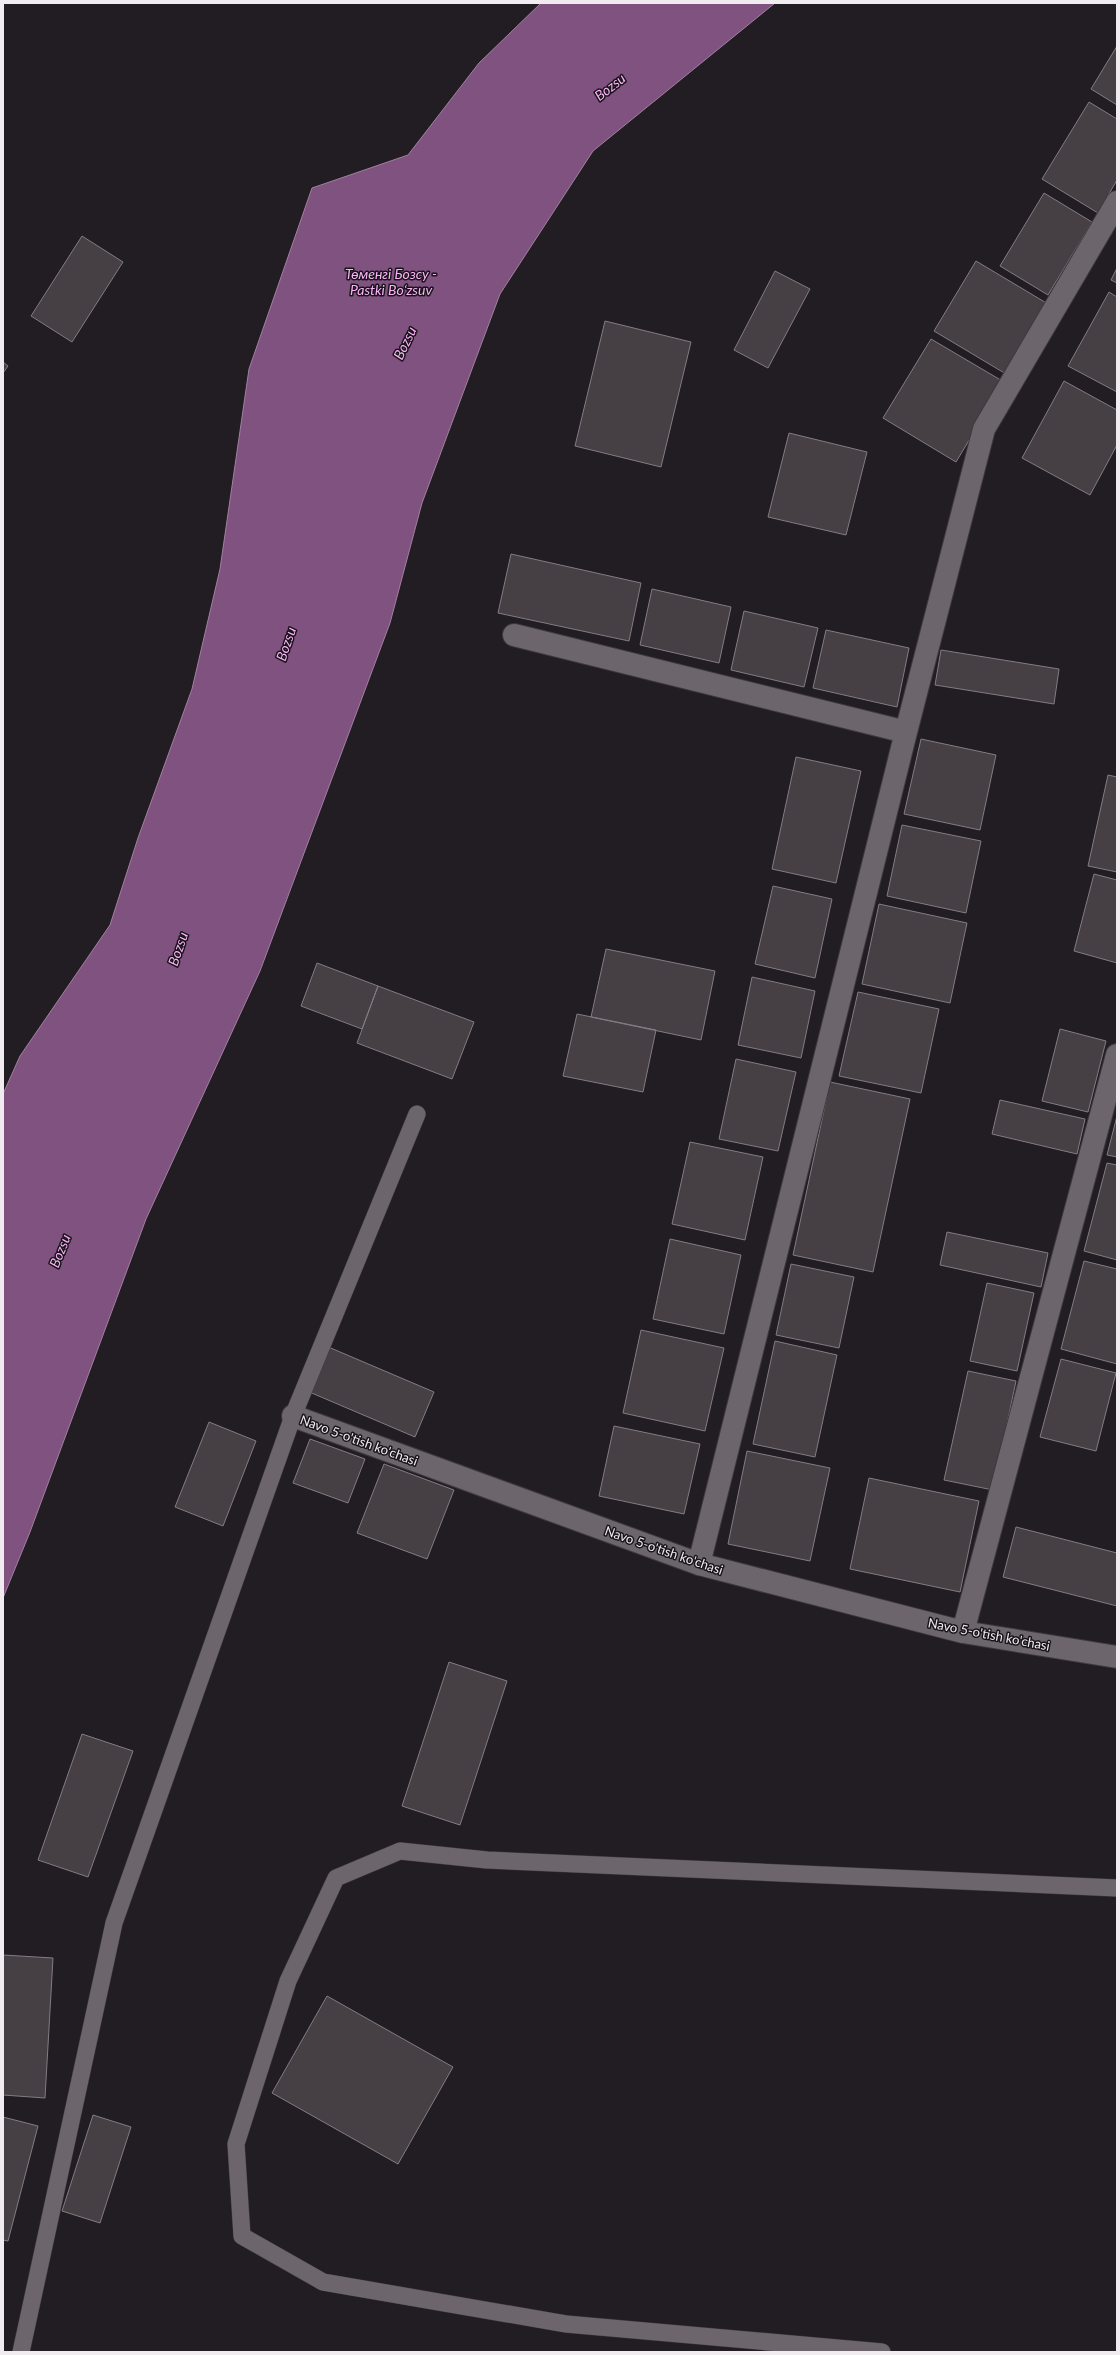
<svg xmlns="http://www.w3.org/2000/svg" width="1120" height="2355" font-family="Lato,sans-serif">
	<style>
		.water { fill: #805280; stroke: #a280a1 }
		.building { fill: #464045; stroke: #837c83 }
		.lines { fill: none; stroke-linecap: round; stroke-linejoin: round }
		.service-casing { stroke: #3e393d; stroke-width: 18 }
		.minor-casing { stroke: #3e393d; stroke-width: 24 }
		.service { stroke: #6c656c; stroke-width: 17 }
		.minor { stroke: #6c656c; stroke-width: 22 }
		.labels { text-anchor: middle; stroke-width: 3; stroke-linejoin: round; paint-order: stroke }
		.street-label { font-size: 13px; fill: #f0ecef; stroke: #191419 }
		.water-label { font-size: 14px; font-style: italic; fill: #fab4f9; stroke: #191419 }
	</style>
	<rect width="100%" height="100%" fill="#221d22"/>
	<path class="water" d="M541,3H775L593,151L500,294L422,503L390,623L260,971L146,1219L30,1532L3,1598V1094L20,1056L110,925L138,838L192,689L220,569L249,369L312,188L408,155L479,63Z"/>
	<path class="building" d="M1117,46V105L1091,89Z
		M1089,102L1117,119V180L1098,213L1042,179Z
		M1044,193L1092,222L1048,295L1000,266Z
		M82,236L123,262L72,342L31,316Z
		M976,261L1048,304L1006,374L934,331Z
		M1117,268V283L1111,280Z
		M775,271L810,289L768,368L734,350Z
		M1109,292L1117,297V392L1068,366Z
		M605,321L691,342L661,467L575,446Z
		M931,339L1004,382L956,462L883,418Z
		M3,362L8,366L3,373Z
		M1064,381L1117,410V445L1090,495L1022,458Z
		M789,433L867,452L846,535L768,517Z
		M511,554L641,583L629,641L498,613Z
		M652,589L731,607L719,663L640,645Z
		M744,611L818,628L804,687L731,670Z
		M826,630L909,648L897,707L813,688Z
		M941,650L1059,669L1054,704L935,685Z
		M921,739L996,755L980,830L904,814Z
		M796,757L861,771L836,883L772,869Z
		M1108,775L1117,777V872L1088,866Z
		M902,825L981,841L966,913L887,896Z
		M1094,874L1117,880V963L1074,951Z
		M773,886L832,899L815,978L755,964Z
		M879,904L967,923L950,1003L862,984Z
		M606,949L715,971L701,1040L591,1017Z
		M317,963L378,986L362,1029L301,1006Z
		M752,977L815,991L801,1058L738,1045Z
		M378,986L474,1022L452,1079L357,1043Z
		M858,992L939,1009L921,1093L839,1076Z
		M577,1014L656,1030L643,1092L563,1076Z
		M1060,1029L1106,1041L1088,1112L1042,1101Z
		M736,1059L796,1072L778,1151L719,1139Z
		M830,1082L910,1099L873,1272L793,1255Z
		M1000,1100L1085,1119L1077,1154L992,1134Z
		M1117,1116V1157L1107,1155Z
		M690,1142L763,1157L745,1240L672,1224Z
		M1107,1163L1117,1165V1260L1084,1251Z
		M947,1232L1048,1253L1041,1287L940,1265Z
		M670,1239L741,1255L724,1334L653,1319Z
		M1084,1261L1117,1269V1364L1061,1349Z
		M791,1264L854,1277L839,1348L776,1335Z
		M987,1283L1034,1293L1017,1371L970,1361Z
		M641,1330L724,1348L705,1431L623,1413Z
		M775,1341L837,1355L815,1457L753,1444Z
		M326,1346L434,1392L415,1437L307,1391Z
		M1061,1359L1116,1373L1096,1451L1040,1437Z
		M968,1371L1016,1381L993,1490L944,1480Z
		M209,1422L256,1441L223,1526L175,1507Z
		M614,1426L700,1444L684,1514L599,1496Z
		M310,1439L365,1459L348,1503L293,1483Z
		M747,1451L830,1468L810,1561L728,1544Z
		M384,1464L454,1490L427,1559L357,1533Z
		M869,1478L979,1501L960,1592L850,1569Z
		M1016,1527L1117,1553V1606L1003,1577Z
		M449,1662L507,1681L460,1825L402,1806Z
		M82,1734L133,1751L88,1877L38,1860Z
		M3,1955L53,1958L45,2098L3,2095Z
		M327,1996L453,2067L398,2164L272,2093Z
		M93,2115L131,2127L100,2223L62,2211Z
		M3,2117L38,2126L8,2241L3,2240Z"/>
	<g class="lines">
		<defs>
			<path id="service" d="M21,2352L114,1923L293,1416L417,1114
				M882,2352L566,2324L323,2282L242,2236L236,2144L288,1981L336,1878L400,1851L487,1860L1117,1888"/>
			<path id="minor" d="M514,635L906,732
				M293,1416L699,1564L963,1632L1117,1657
				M699,1564L906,732L984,429L1117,202
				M963,1632L1117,1055"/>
		</defs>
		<use href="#service" class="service-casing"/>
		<use href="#minor" class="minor-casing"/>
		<use href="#service" class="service"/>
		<use href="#minor" class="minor"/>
	</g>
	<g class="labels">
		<g class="street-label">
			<text transform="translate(359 1440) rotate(20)" y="5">Navo 5-o'tish ko'chasi</text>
			<text transform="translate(664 1550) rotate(19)" y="5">Navo 5-o'tish ko'chasi</text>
			<text transform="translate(989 1634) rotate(11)" y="5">Navo 5-o'tish ko'chasi</text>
		</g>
		<g class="water-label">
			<text transform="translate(610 87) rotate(-38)" y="5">Bozsu</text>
			<text x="391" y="279">Төменгі Бозсу -<tspan x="391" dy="16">Pastki Boʻzsuv</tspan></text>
			<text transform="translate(405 343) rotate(-64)" y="5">Bozsu</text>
			<text transform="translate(286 644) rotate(-71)" y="5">Bozsu</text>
			<text transform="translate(178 949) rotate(-71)" y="5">Bozsu</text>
			<text transform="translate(60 1251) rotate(-68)" y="5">Bozsu</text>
		</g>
	</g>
	<rect width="1120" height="2355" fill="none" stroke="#f0ecef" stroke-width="8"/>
</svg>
